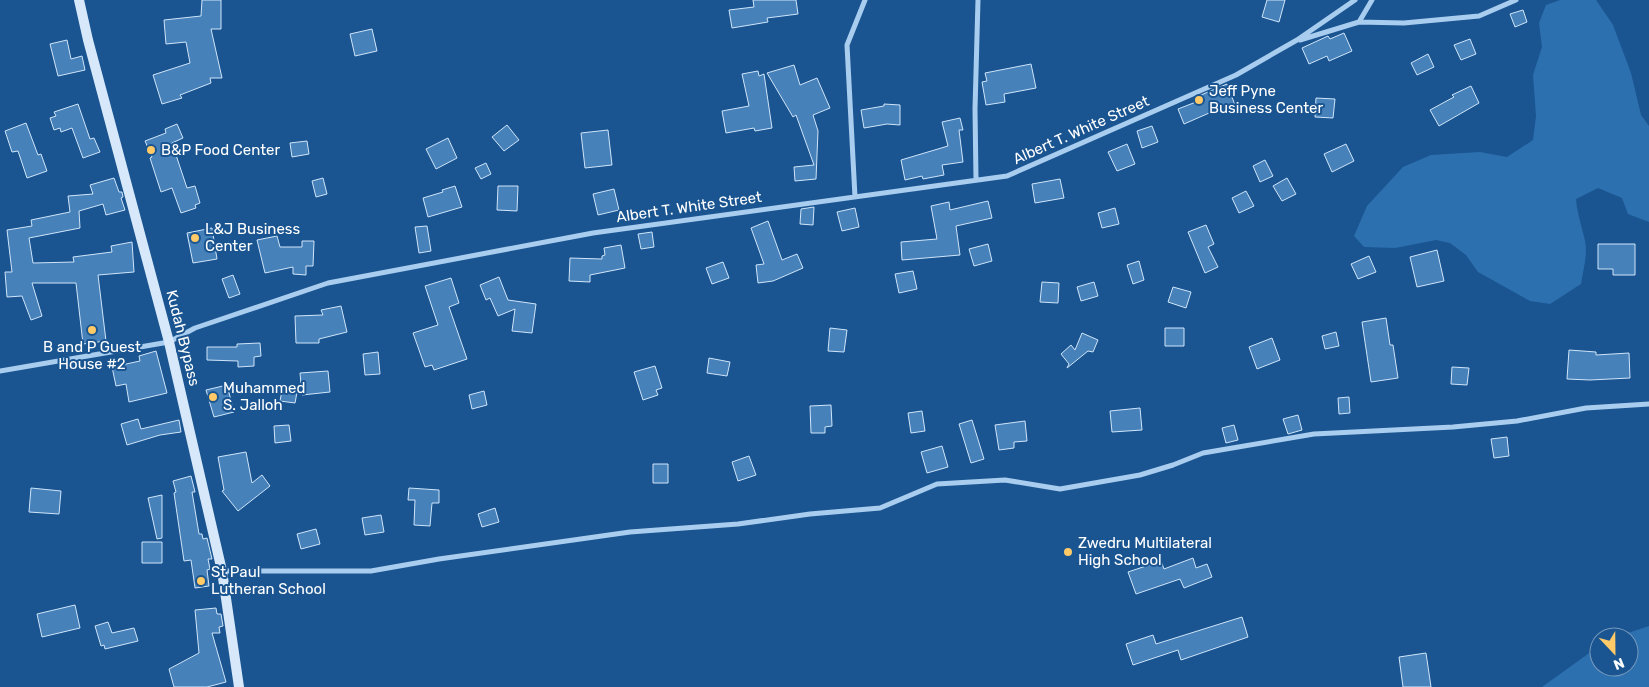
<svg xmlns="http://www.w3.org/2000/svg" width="1649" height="687" font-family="Rubik,sans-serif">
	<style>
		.green { fill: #2d70af }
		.building { fill: #4781ba; stroke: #cfe5fa }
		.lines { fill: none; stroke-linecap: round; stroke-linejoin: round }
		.street { stroke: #a9cdef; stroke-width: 5 }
		.secondary { stroke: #d6e8fa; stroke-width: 10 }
		.poi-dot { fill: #ffca67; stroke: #1a5591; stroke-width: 2 }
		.labels { text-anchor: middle; stroke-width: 4; stroke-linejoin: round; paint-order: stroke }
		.poi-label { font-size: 15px; fill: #fff; stroke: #1a5591; text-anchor: start }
		.street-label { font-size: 15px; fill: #fff; stroke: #1a5591 }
	</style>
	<rect width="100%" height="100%" fill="#1a5591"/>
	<path class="green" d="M1560,0H1596L1613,25L1631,73L1641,115L1649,126V222L1628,214L1622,198L1598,188L1576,199C1577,213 1582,227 1585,241C1588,255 1583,270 1581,284L1550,304L1530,301L1478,272L1466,255L1450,243L1436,240L1395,248L1364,247L1354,236L1367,206L1403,167L1431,155L1480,152L1507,157L1533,140L1536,116L1533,75L1542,47L1539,23L1546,5Z
		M1649,626V687H1542L1599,646V667H1629V637H1616Z"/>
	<path class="building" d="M202,0H221V29H211L222,78H210L211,83L180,95L182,98L162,104L153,75L190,63L186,42L166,44L164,20L201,16Z
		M753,0H796L798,14L767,18L768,22L732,28L729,10L754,7Z
		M1267,0H1285L1279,22L1262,17Z
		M1523,10L1527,22L1515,27L1510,14Z
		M372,29L377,51L355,56L350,34Z
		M1344,33L1352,51L1329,61L1327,56L1309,64L1302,48L1328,36L1330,39Z
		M1470,39L1476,54L1461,60L1454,45Z
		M67,40L71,59L82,56L85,70L58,76L50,44Z
		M1428,54L1434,67L1417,75L1411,63Z
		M1031,64L1036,88L1004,94L1005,102L986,105L982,82L987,81L985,73Z
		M794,65L800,85L817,78L830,108L813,115L818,131L816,179L795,181L794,167L814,165L796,115L793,117L767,73Z
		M758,71L759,76L764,74L772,128L755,131L754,128L726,133L722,111L749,106L742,74Z
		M1227,84L1235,105L1217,113L1216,110L1184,124L1178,109L1196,102L1194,98Z
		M1471,86L1479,103L1439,126L1430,110L1454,97L1452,95Z
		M1316,98L1335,99L1333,118L1315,117Z
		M78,104L90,139L94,138L100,152L83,158L72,128L61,132L60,128L54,130L50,118L56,116L54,112Z
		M884,104L900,105V125L887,124L864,128L861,110L884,106Z
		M960,118L963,130H959L963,162L942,165L944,175L923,179L922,176L905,180L901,160L948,146L942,122Z
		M26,123L38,155L41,154L47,171L27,178L18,151L12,152L5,131Z
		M177,124L183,138L172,143L187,188L195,186L200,203L195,205L196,208L181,213L172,188L161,192L150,158L152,157L145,141L166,133L165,129Z
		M507,125L519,140L504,151L492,137Z
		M1152,126L1158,142L1142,148L1137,131Z
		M608,130L612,165L585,168L581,133Z
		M448,138L457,158L436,169L426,149Z
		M307,141L309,154L292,157L290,143Z
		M1127,144L1135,164L1117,171L1108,152Z
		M1346,144L1354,161L1332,172L1324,154Z
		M1265,160L1273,176L1260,182L1253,166Z
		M486,163L491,174L481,179L475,168Z
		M114,178L119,192H122L123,197L121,198L125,210L106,215L103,204L79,211L80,228L29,238L33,263L74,262L73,257L112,252L111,246L132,242L134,272L98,275L106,341L83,344L76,283H32L42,316L31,320L22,296L7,297L5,272H12L7,230L32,226L31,220L70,212L68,196L93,194L90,185Z
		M323,178L327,194L316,197L312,181Z
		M1287,178L1296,194L1282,201L1273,186Z
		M1060,179L1064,198L1035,203L1032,184Z
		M455,186L462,207L428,217L423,198L443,192L442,190Z
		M498,186H518L517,211L497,210Z
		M614,189L619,210L598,215L593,194Z
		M1246,191L1254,206L1239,213L1232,198Z
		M988,201L992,218L956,226L960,255L902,260L901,242L937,239L931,206L949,202L950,210Z
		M814,207L813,225L800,224L801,209Z
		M855,208L859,227L842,231L837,212Z
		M1115,208L1119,224L1102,228L1098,213Z
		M768,221L782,260L797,254L803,268L773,281L758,283L756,265L764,264L751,228Z
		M1206,225L1214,244L1208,247L1218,267L1205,273L1188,232Z
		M427,226L431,251L419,253L415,227Z
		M212,228L217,259L193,263L187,233Z
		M652,232L654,247L641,249L638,234Z
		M277,236L280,247H302V241H314L313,266H306V275L293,274V267L265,273L257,240Z
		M988,244L992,261L974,266L969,249Z
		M1598,244H1635V275H1613V269H1598Z
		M621,245L625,268L590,275V282L569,281L570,258L602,259V256L605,255L604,248Z
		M1437,250L1444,281L1417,287L1410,257Z
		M1369,256L1376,272L1358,279L1351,264Z
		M1139,261L1144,280L1133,284L1127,265Z
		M723,262L729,278L712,284L706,268Z
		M913,271L917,289L899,293L895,274Z
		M233,275L240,294L229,298L222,279Z
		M499,277L508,300L536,304L532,333L512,331L515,309L498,316L490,298L486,300L480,285Z
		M451,278L459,303L449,307L467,359L434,370L432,365L425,367L413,333L438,325L425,286Z
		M1042,282L1059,283L1058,303L1040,302Z
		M1094,282L1098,296L1081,301L1077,287Z
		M1173,287L1191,292L1186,308L1168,302Z
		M341,306L347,332L319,339V343H296L295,316L323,315L321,310Z
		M1386,318L1390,345H1393L1398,378L1371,382L1362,322Z
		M830,328L847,330L844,352L828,351Z
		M1165,328H1184V346H1165Z
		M1336,332L1339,346L1325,349L1322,336Z
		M1082,333L1098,340L1093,352L1088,351L1067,368L1069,364L1061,354L1071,345L1075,350Z
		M1272,338L1280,360L1257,369L1249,347Z
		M260,343L261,356L254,357V366L238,367V361L207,360V347H237V344Z
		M1569,350L1596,352V355L1629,353L1630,378L1590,380L1567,379Z
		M156,351L167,393L129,402L126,384L116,386L112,367L140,361L139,356Z
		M378,352L380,374L365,375L363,354Z
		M709,358L730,362L727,376L707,373Z
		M655,366L662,388L656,390L658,395L643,400L634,372Z
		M1452,367L1469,368L1467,385L1451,384Z
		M328,371L330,392L302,395L300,373Z
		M227,385L234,412L214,417L206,390Z
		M283,385L298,387L295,403L280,401Z
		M484,391L487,405L472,409L469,395Z
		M1349,397L1350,413L1339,414L1338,398Z
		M831,405L832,426L825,427V433H811L810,406Z
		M1140,408L1142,430L1112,432L1110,411Z
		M922,411L925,431L911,433L908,413Z
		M1298,415L1302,430L1288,434L1283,419Z
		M138,419L141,429L179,420L181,432L160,435L127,445L121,424Z
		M972,420L984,459L971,463L959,424Z
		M1025,421L1027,441L1014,442V448L999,450L995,425Z
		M289,425L291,441L275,443L274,426Z
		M1234,425L1238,440L1226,443L1222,428Z
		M1507,437L1509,456L1494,458L1491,439Z
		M942,446L948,467L927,473L921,452Z
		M246,452L252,483L262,475L270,486L238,511L222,491L224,490L218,457Z
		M749,456L756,475L738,481L732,462Z
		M653,464H668V483H653Z
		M191,476L195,492H192L199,534H202L203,539L207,538L212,559H208L210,569L207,570L209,586L195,588L191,560L184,561L174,493L176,492L173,481Z
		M31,488L61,491L59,514L29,512Z
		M409,488L439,490V503H432L430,526L414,525L415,500H408Z
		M162,495V538L157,539L148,498Z
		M495,508L499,522L482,527L478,514Z
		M381,515L384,532L365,535L362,518Z
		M316,529L320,544L301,549L297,534Z
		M142,542H162V563H142Z
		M1193,558L1196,568L1207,564L1212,577L1184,588L1180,579L1136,594L1128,572L1161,561L1164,569Z
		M75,605L80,628L42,637L37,614Z
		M216,608L217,614H221L223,626L219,627L220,633H212L226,682L207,687H174L169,669L199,653L195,610Z
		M1242,617L1248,637L1181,660L1178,650L1133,665L1126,644L1153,635L1156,644Z
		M108,622L112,633L134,628L138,641L105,649L104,645L101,646L95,626Z
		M1426,653L1431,687H1403L1399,657Z"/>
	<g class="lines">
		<path class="street" d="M1359,22L1372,0
			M1300,40L1359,22L1404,23L1479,16L1516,0
			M976,180L975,109L978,0
			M855,197L847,45L865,0
			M0,371L169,342L195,328L328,283L593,233L1007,176L1236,75L1297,40L1355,0
			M222,571H371L439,559L630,532L738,524L810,514L880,508L937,484L1005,480L1060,489L1140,475L1173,465L1203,453L1314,434L1453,427L1517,421L1586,408L1649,404"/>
		<path class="secondary" d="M79,0L88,40L169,342L222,571L239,687"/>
	</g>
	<g class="poi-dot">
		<circle cx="1199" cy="100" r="5"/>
		<circle cx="151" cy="150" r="5"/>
		<circle cx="195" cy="238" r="5"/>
		<circle cx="92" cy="330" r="5"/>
		<circle cx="213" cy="397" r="5"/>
		<circle cx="1068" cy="552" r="5"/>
		<circle cx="201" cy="581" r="5"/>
	</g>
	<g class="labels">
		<g class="poi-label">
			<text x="1209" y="96">Jeff Pyne<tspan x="1209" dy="17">Business Center</tspan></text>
			<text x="161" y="155">B&amp;P Food Center</text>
			<text x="205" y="234">L&amp;J Business<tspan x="205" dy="17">Center</tspan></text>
			<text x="92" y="352" text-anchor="middle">B and P Guest<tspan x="92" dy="17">House #2</tspan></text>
			<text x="223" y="393">Muhammed<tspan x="223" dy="17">S. Jalloh</tspan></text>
			<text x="1078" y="548">Zwedru Multilateral<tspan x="1078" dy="17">High School</tspan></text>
			<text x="211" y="577">St Paul<tspan x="211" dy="17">Lutheran School</tspan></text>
		</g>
		<g class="street-label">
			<text transform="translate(1081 130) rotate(-24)" y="5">Albert T. White Street</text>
			<text transform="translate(689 207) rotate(-8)" y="5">Albert T. White Street</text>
			<text transform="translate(183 338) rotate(76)" y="5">Kudah Bypass</text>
		</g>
	</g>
	<g transform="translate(1614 652) rotate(158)"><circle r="24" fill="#1a5591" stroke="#7699bd"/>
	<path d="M0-4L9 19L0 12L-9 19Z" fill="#ffca67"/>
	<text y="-8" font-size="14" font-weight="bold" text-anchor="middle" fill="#ffffff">N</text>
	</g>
</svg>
